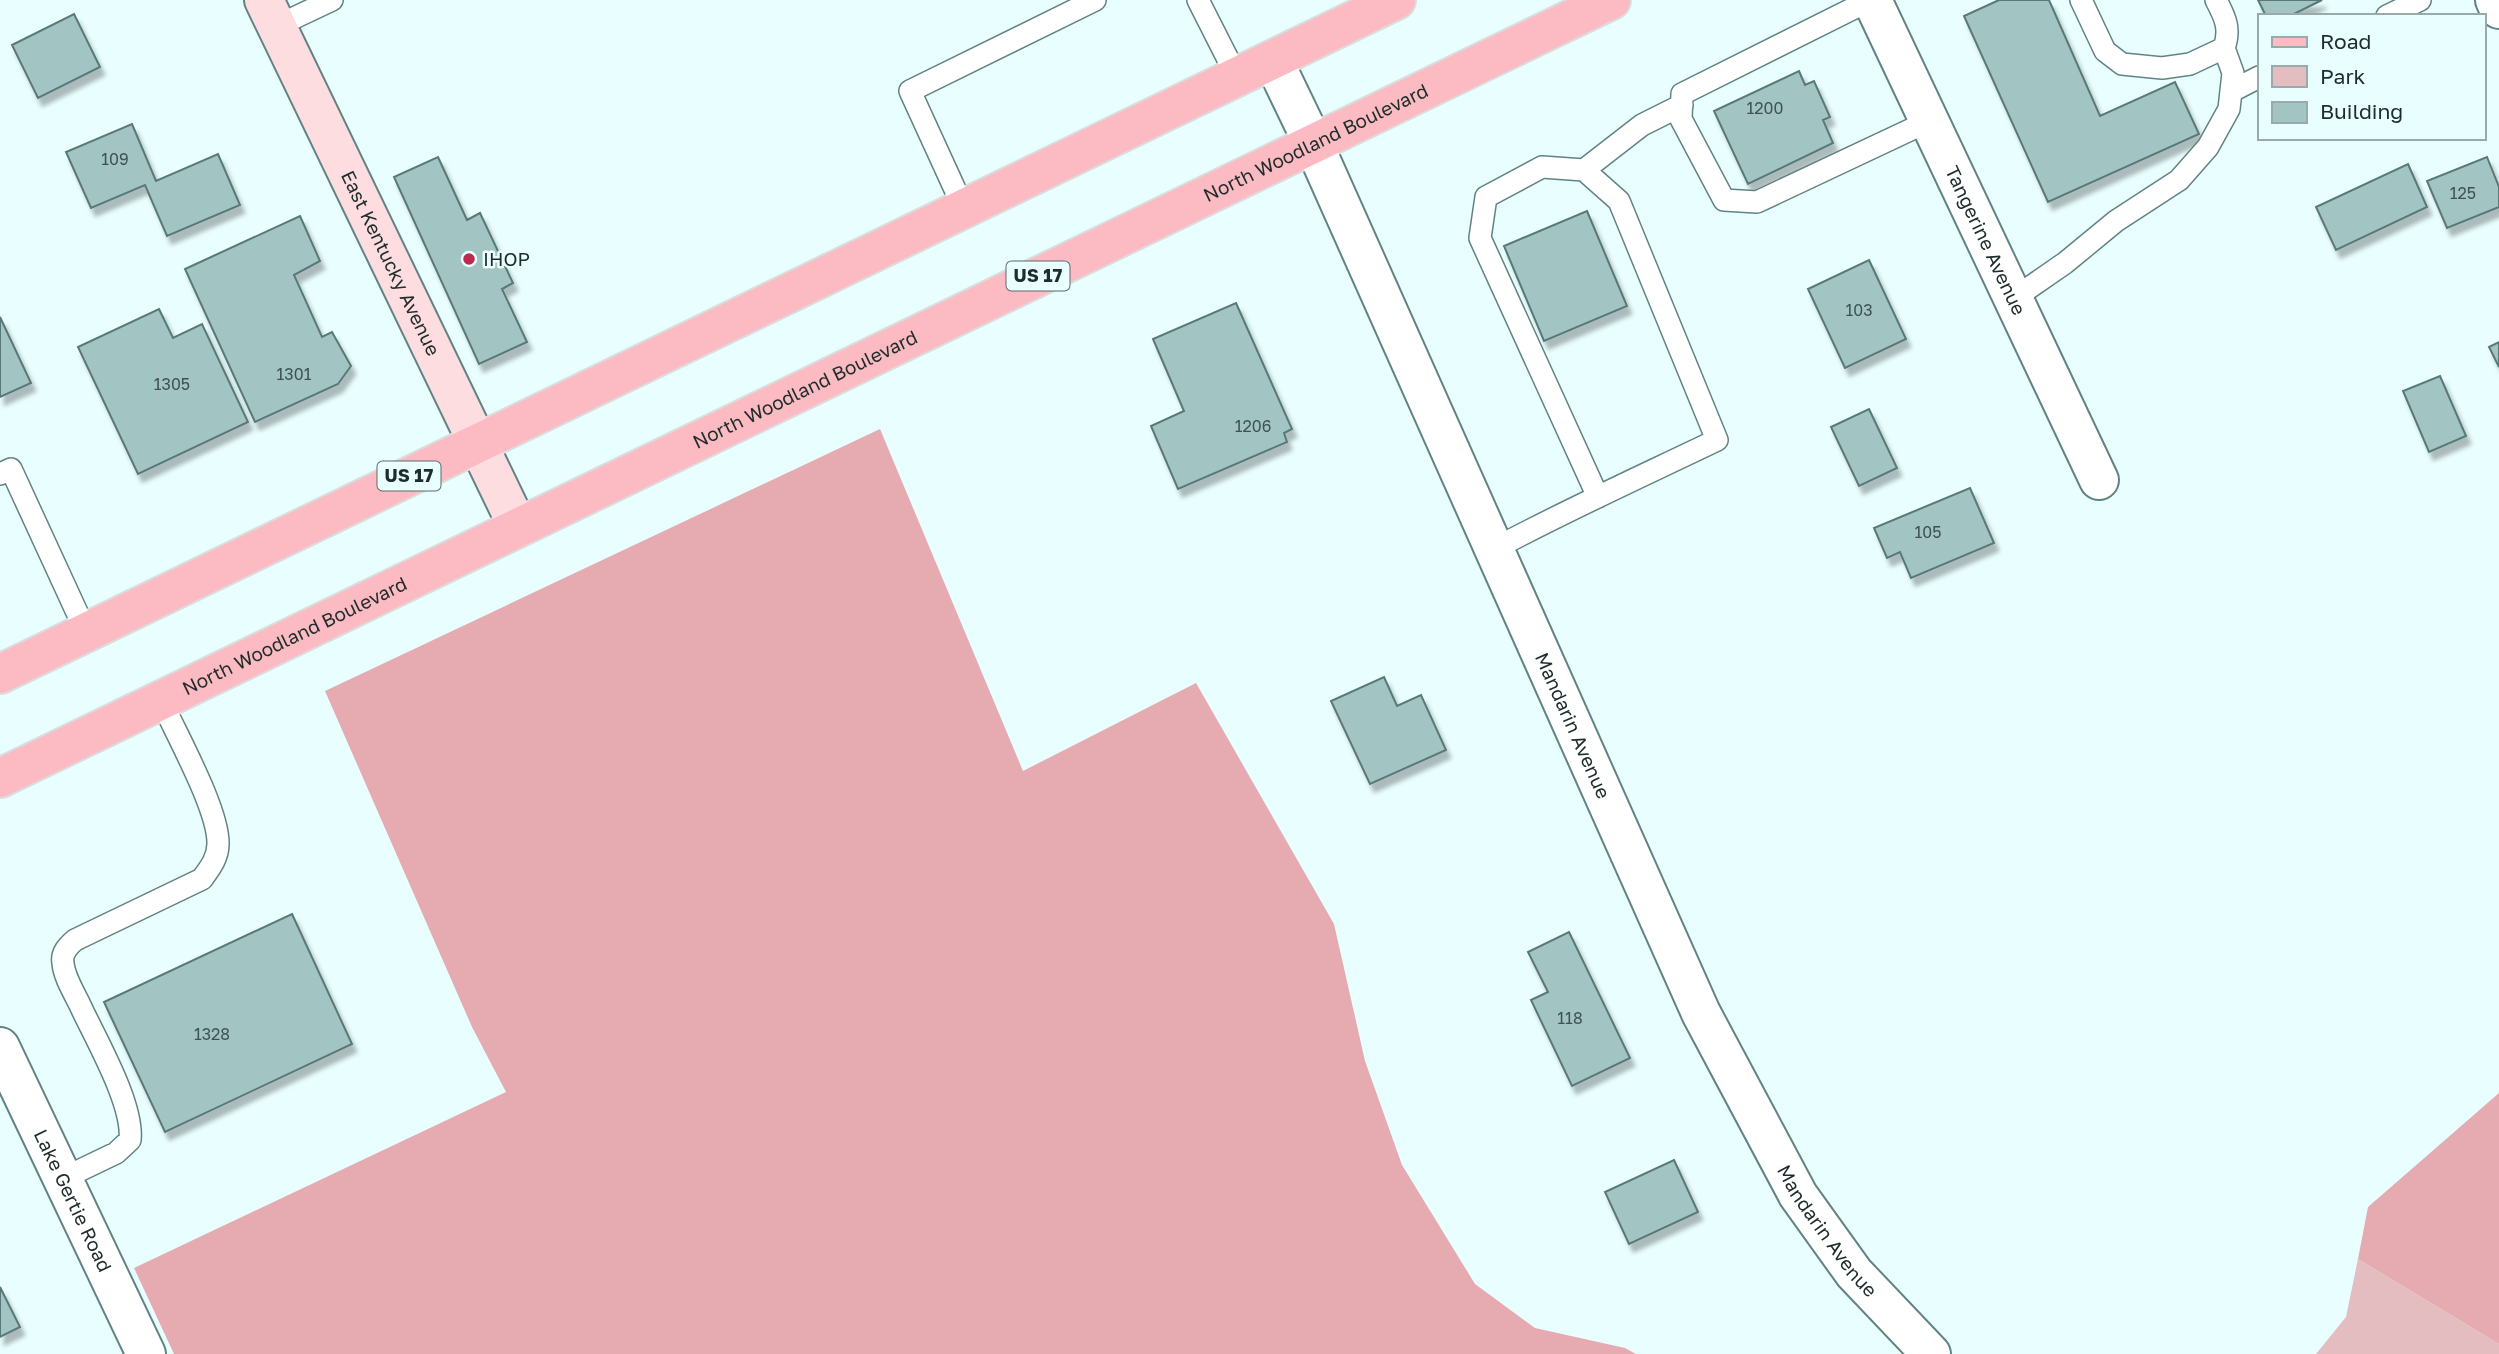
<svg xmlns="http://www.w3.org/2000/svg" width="2499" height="1354" font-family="'Golos Text',sans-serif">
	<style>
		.green { fill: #e3bdc0 }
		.forest { fill: #e5abb0 }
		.building { fill: #a2c5c4; stroke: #587978; stroke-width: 2; filter: url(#shadow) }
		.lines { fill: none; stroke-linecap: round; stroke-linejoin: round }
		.lane-casing { stroke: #628383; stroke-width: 24 }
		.street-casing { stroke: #628383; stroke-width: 42 }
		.secondary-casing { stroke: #628383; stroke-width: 42 }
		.primary-casing { stroke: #dbdddd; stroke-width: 42 }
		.lane { stroke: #fff; stroke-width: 21 }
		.street { stroke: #fff; stroke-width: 38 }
		.secondary { stroke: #fedde1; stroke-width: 38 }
		.primary { stroke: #fcbbc2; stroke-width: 38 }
		.poi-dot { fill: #bc2b4c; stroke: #e9fefe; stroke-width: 2.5 }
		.labels { text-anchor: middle; stroke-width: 5; stroke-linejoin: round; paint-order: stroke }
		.number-label { font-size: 16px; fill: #3f5252 }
		.shield { fill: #e9fefe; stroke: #5b6b6b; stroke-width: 2 }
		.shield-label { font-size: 18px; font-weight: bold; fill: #1e2c2c }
		.street-label { font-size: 19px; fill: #1e2c2c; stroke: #e9fefe }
		.poi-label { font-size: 19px; fill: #1e2c2c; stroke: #e9fefe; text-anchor: start }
	</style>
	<defs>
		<filter id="shadow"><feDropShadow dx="4.5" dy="8" stdDeviation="2" flood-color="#0004"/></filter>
	</defs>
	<rect width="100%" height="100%" fill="#e9fefe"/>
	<path class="green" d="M2358,1259L2499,1344V1354H2316L2346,1317Z"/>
	<path class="forest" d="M880,429L1023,771L1196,683L1334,924L1365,1061L1402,1165L1475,1284L1535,1328L1625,1348L1636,1354H174L134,1268L506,1092L472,1027L325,691Z
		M2499,1093V1344L2358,1259L2368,1207Z"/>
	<path class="building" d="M1999,0H2049L2100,116L2175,82L2199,134L2048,202L1964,16Z
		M2258,0H2322L2290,16H2266Z
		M74,14L100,67L38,98L12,45Z
		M1799,71L1805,85L1814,81L1830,117L1823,120L1833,143L1748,184L1714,111Z
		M132,124L156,181L218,154L240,205L167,236L145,185L91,208L66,152Z
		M438,157L467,220L480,213L513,283L502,289L527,342L479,364L394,177Z
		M2487,157L2499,187V207L2447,228L2427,181Z
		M2408,164L2427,207L2336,250L2316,207Z
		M1587,211L1627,306L1544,341L1504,246Z
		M300,216L320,261L294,275L322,337L332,332L351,366L338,384L255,422L185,269Z
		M1869,260L1906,339L1845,368L1808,289Z
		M1236,303L1292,429L1284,433L1287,442L1178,489L1151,426L1184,411L1153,339Z
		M159,309L173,338L202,324L248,422L138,474L78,347Z
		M0,317L31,383L0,397Z
		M2499,342V367L2489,347Z
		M2440,376L2466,436L2429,452L2403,391Z
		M1869,409L1897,468L1859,486L1831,427Z
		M1970,488L1994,543L1911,578L1900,552L1887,558L1874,528Z
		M1384,677L1397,706L1421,695L1446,750L1370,784L1331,701Z
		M292,914L352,1044L165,1132L104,1002Z
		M1569,932L1630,1058L1572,1086L1531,1000L1548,992L1528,952Z
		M1674,1160L1698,1212L1629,1244L1605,1192Z
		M0,1287L20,1327L0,1337Z"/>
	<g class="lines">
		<defs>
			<path id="lane" d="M1198,0L1237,77
				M1870,0L1682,94L1681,119L1724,200L1757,202L1929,121
				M2081,0L2105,51L2122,64L2162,68L2190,64L2224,48C2231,29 2225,17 2216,0
				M2387,16L2420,0
				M277,26L332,0
				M2232,91L2259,77
				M1584,170L1642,125L1682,105
				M964,209L910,91L1095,0
				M2013,299L2065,263L2116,221L2179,180L2208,147L2229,109L2233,73L2224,48
				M0,474L11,469L86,632
				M1494,549C1567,510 1642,476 1717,440L1619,201L1584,170L1542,167L1486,197L1480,238L1598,497
				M64,1178L116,1153L130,1140C134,1104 95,1038 79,1003C73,991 64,976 63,963C61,953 68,946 75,940L202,879C210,868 218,858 218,844C219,810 176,734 161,700"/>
			<g id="street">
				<path id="s1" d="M1872,0L2099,480"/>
				<path d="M2495,0L2499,9"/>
				<path id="s2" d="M1273,60L1313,143L1701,1013L1798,1195L1854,1273L1931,1354"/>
				<path id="s3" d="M0,1047L146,1354"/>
			</g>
			<g id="secondary">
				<path id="s4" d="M264,0L518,527"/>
			</g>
			<g id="primary">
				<path d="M0,674L1396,0"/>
				<path id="s5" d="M0,778L1611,0"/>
			</g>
		</defs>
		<use href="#lane" class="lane-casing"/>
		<use href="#street" class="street-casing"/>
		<use href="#secondary" class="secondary-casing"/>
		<use href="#primary" class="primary-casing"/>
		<use href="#lane" class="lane"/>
		<use href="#street" class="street"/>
		<use href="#secondary" class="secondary"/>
		<use href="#primary" class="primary"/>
	</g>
	<circle class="poi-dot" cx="469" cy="259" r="7"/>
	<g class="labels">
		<g class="number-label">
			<text x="1765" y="114">1200</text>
			<text x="115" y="165">109</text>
			<text x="2463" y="199">125</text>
			<text x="1859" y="316">103</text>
			<text x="294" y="380">1301</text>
			<text x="172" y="390">1305</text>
			<text x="1253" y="432">1206</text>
			<text x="1928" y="538">105</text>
			<text x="1570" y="1024">118</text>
			<text x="212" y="1040">1328</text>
		</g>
		<g class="shield">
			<rect x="1006.5" y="261.5" width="63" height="29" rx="5"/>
			<rect x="377.5" y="461.5" width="63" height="29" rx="5"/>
		</g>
		<g class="shield-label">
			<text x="1038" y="282">US 17</text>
			<text x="409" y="482">US 17</text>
		</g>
		<g class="street-label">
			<text dy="7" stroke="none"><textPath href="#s5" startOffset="1461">North Woodland Boulevard</textPath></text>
			<text dy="7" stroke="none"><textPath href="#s1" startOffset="266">Tangerine Avenue</textPath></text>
			<text dy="7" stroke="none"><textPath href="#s4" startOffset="292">East Kentucky Avenue</textPath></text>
			<text dy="7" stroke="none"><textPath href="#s5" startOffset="894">North Woodland Boulevard</textPath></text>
			<text dy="7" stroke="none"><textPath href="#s5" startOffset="327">North Woodland Boulevard</textPath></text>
			<text dy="7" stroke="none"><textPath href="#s2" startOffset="730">Mandarin Avenue</textPath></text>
			<text dy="7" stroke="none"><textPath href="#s3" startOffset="170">Lake Gertie Road</textPath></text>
			<text dy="7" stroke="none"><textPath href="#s2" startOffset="1297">Mandarin Avenue</textPath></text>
		</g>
		<g class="poi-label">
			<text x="483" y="266">IHOP</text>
		</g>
	</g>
	<rect x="2258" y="14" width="228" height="126" fill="#e9fefe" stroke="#98aaaa" stroke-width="2"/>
	<rect x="2272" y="37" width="35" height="10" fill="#fcbbc2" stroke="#98aaaa" stroke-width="2"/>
	<text x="2320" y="49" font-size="21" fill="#1e2c2c">Road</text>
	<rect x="2272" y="66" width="35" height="21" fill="#e3bdc0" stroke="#98aaaa" stroke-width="2"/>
	<text x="2320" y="84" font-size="21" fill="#1e2c2c">Park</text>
	<rect x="2272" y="102" width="35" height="21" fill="#a2c5c4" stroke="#98aaaa" stroke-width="2"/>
	<text x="2320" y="119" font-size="21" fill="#1e2c2c">Building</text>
</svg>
